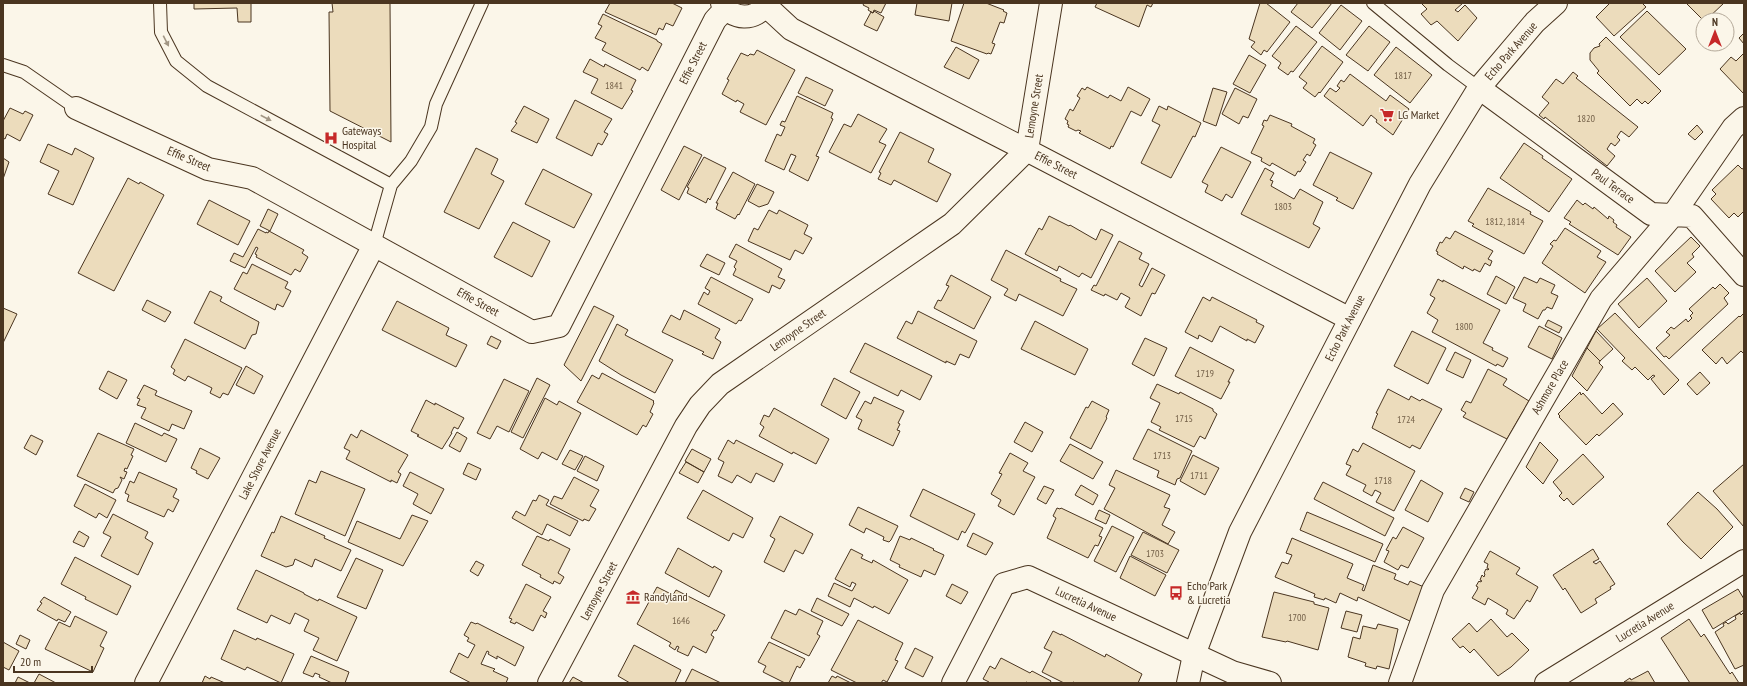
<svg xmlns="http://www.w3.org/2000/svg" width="1747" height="686" font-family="'PT Sans Narrow',sans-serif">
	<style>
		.building { fill: #ecdcbc; stroke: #4a3520 }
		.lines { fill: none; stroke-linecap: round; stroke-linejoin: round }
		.lane-casing { stroke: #4a3520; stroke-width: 14 }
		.street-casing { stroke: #4a3520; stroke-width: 24 }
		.secondary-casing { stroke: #4a3520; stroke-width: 24 }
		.lane { stroke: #fbf6e9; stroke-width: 12 }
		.street { stroke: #fbf6e9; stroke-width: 22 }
		.secondary { stroke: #fbf6e9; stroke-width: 22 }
		.oneway { fill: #a29684 }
		.labels { text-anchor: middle; stroke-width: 3; stroke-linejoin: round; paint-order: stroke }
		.number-label { font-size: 10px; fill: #725f47 }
		.street-label { font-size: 12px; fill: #4a3520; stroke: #fbf6e9 }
		.poi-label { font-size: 12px; fill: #4a3520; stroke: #fbf6e9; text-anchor: start }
	</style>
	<rect width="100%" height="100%" fill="#fbf6e9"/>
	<path class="building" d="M194,3H251V22H238L237,8L194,9Z
		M332,3H390L391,142L330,111L329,12H333Z
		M610,3H672L682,8L673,26L666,23L663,30L659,28L656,35L605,12Z
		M864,3H886L881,13L874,10L873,13L868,10L869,8L863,5Z
		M917,3H952L949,21L915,15Z
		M964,3H986L1004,10L1003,11L1007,13L1004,23L1000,22L992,43L995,44L991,54L988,53L987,54L951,41Z
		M1097,3H1153L1151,7L1147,5L1139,27L1095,7Z
		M1260,3H1266L1290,22L1267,52L1264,50L1261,55L1251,47L1255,42L1249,39Z
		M1298,3H1332L1312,28L1291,12Z
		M1421,3H1463L1455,10L1458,12L1465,5L1477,18L1458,41L1437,21L1431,25L1421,14L1427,9Z
		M1610,3H1642L1646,7L1614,36L1596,17Z
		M1686,3H1724L1706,20H1703Z
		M1341,5L1362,21L1340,50L1319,33Z
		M874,11L884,17L877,31L864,25L871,12L873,13Z
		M1647,11L1686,49L1659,75L1620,37Z
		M603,14L657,40V41L662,44L648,71L642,67L640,70L602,50L606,43L595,38L602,26L598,24Z
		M1296,26L1317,42L1293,72L1291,71L1288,75L1278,68L1281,63L1272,56Z
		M1369,26L1390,42L1368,71L1346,55Z
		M1744,33V44L1739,38Z
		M1606,37L1661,91L1648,104L1645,101L1642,104L1637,99L1630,106L1597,73L1599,71L1590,60V53L1594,48L1600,46L1599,44Z
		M1322,46L1343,62L1320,93L1319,92L1315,97L1303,88L1307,83L1299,77Z
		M956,47L979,60L969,79L944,67Z
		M1396,47L1432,75L1410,103L1374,75Z
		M757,50L795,70L766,125L740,112L744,104L737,100L736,102L722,94L729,80L727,79L741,53L748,56L750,54L754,55Z
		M1743,54H1744V94L1720,69L1731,57L1736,61Z
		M1249,55L1266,65L1250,93L1233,84Z
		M590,59L604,67L605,64L636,80L631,90L633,91L622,109L591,93L598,79L583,72Z
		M1573,72L1578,76L1576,78L1638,127L1629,137L1621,131L1617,137L1620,140L1615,146L1611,143L1607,149L1615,156L1607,166L1545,117L1544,119L1539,115L1549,103L1542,97L1556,79L1563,84Z
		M1350,74L1386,101L1390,95L1409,109L1393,135L1376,122L1377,120L1371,115L1363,126L1324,96L1330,88L1336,92L1340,88L1337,86L1341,80L1344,82Z
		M806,77L833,90L825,106L798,93Z
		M1087,87L1108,98L1110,95L1121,101L1128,87L1150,99L1141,116L1131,111L1113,147L1111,146L1110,149L1079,133L1081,131L1078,130L1076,131L1068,127L1069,125L1067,124L1068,121L1065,119L1070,109L1073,111L1080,98L1077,96L1082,88L1085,90Z
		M1213,88L1227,92L1216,126L1203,121Z
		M1235,88L1257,99L1248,118L1243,116L1239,124L1222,114Z
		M797,96L833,113L831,118L833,119L816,156L819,157L808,181L789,171L796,156L791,154L784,170L765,161L777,134L781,136L785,127L780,125L782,121L785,122Z
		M575,100L612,119L604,132L608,134L602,145L598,143L592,156L556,138Z
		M524,106L549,119L537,143L511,131L517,123L515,122Z
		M1159,106L1167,110L1168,106L1201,123L1195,137L1193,136L1171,178L1141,163L1160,125L1152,121Z
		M10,108L23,114L25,111L33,115L20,141L7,134L5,139L3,138V121Z
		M858,114L887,129L879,142L886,145L871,173L829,152L844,124L851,127Z
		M1270,115L1292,124L1291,126L1315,139L1313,143L1316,145L1310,156L1307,154L1303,160L1306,162L1300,172L1298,171L1295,176L1272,163L1270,166L1261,161L1262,158L1251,153L1264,126L1262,125L1264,120L1267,121Z
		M1697,125L1703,132L1695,140L1688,134Z
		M900,132L934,149L928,162L951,174L937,202L894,180L891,185L878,179L881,173L879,172Z
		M1524,143L1543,156L1542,158L1572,179L1549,212L1500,178Z
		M48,144L72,155L75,148L94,158L73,205L48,194L59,171L40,162Z
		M684,146L702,155L679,200L661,190Z
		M1221,147L1251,162L1232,198L1226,194L1222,201L1205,192L1208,185L1202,182Z
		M476,148L498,159L491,174L504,181L479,229L444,212Z
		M1330,152L1372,173L1353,209L1336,200L1338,198L1313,185Z
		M704,157L726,168L710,200L708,198L706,203L687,193L689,188L687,187Z
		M3,158L9,162L3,179Z
		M1738,165L1742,169L1744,168V211L1738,217L1734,213L1729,218L1711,199L1716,194L1712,190Z
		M1265,168L1274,173L1270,180L1273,181L1271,186L1294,199L1300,189L1323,202L1313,224L1320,228L1309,248L1241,214Z
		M543,169L592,194L574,228L525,204Z
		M733,172L755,184L739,215L738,214L735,219L716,209L718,203H716Z
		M128,178L139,184L140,182L164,195L114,291L78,273Z
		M757,184L774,192L768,204L759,207L748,201Z
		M1488,188L1531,212L1530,214L1543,221L1524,254L1472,226L1474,224L1468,221Z
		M209,200L250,221L238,245L197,224Z
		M1577,200L1583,205L1585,203L1593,209L1594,207L1608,219L1609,216L1614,220L1613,222L1617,225L1616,227L1631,237L1618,255L1569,224L1571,222L1564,218Z
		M268,209L278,214L270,231L260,226Z
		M769,210L777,214L779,210L808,225L804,234L812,238L803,254L795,250L790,260L748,241L754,228L758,230Z
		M1049,216L1069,226L1070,225L1096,240L1101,229L1113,235L1091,278L1082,273L1079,277L1059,266L1057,271L1025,254L1039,228L1042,230Z
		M513,222L550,241L532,277L494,257Z
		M1565,228L1601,251L1597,257L1606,262L1585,293L1542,263L1553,246L1550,244L1554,240L1556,241Z
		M258,229L266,233V232L268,233L269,231L304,250L302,253L308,257L300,272L295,269L291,275L256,257L257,255L255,254L258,248L256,247L245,268L230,261L234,253L243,257Z
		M1455,231L1493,251L1488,259L1492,261L1490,266L1485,263L1480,272L1474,269L1473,271L1464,266L1463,269L1437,254L1438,252L1436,251L1440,242L1442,243L1446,237L1450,239Z
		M1691,237L1700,246L1692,254L1694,257L1687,263L1696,272L1675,292L1655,271Z
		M1119,241L1142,253L1139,259L1149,264L1139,285L1142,287L1152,268L1165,275L1155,294L1152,293L1141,316L1125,307L1130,298L1121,293L1117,300L1105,294L1104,296L1091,290L1094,285L1096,286Z
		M736,244L782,269L778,277L785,280L780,289L772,285L769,293L733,275L736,269L734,267L737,261L729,257Z
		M1006,250L1061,279L1060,281L1077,289L1063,316L1019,294L1016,301L1004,295L1008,289L991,280Z
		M707,254L725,263L719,275L700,266Z
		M252,264L288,282L285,288L291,291L283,307L277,304L275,310L234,289L243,272L247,274Z
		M951,275L991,297L974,329L934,308L938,300L941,301L949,286L946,285Z
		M1496,276L1515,287L1506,304L1487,294Z
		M711,277L753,299L741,321L739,320L736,324L698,304L704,292L708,295L710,291L705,288Z
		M1524,277L1537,283L1540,278L1555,285L1551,293L1558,296L1552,309L1547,307L1545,310H1543L1538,319L1523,311L1526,304L1513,298Z
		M1647,278L1667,301L1639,328L1618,304Z
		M1438,279L1443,282V280L1500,310L1483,343L1493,348L1492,350L1508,358L1503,367L1497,364L1496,366L1432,332L1438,320L1427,313L1435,298L1430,295Z
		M1720,284L1729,293L1724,298L1728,304L1669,359L1666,356L1664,357L1656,348L1670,335L1666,332L1671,327L1674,329L1686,319L1688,322L1692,318L1690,316L1693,313L1689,309L1713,287L1715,289Z
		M210,291L222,297L220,301L259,322L256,334L252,335L245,349L194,323Z
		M1203,297L1210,301L1212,297L1257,320L1256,322L1264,326L1255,343L1247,339V341L1220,326L1212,342L1199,335L1198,339L1185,332Z
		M147,300L171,312L165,322L142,310Z
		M397,301L449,328L446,335L467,345L456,367L382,330Z
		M594,306L614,316L581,381L564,365Z
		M3,308L17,314L3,343Z
		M684,310L720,329L715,338L721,342L713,359L702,354L704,352L662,332L671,315L680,320Z
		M918,311L977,341L969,358L960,354L955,365L946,361V363L897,338L906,321L912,324Z
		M1615,313L1679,380L1664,395L1651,379L1655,376L1653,375L1648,380L1635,367L1632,370L1622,361L1625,358L1597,329Z
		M1744,313V354L1741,351L1727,364L1722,357L1716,364L1702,350L1739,316L1740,317Z
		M1548,320L1562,327L1559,333L1545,326Z
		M1035,321L1088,349L1075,375L1021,349Z
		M617,324L628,330L625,335L673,360L655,393L621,375L599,361Z
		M1539,326L1562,338L1552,359L1528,347Z
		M1412,331L1446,348L1428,384L1394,366Z
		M1596,331L1613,349L1600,361L1587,348Z
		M491,336L501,341L497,349L487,344Z
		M1145,338L1167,348L1154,376L1132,364Z
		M185,339L242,368L228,395L223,393L220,398L210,393L212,388L188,376L185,381L173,374L175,370L171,367Z
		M865,343L932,376L920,400L901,390L898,396L850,372Z
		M1190,347L1234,370L1228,382H1230L1221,399L1175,376Z
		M1587,348L1600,361L1599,363L1603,367L1587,391L1572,376Z
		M1455,352L1471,360L1463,378L1446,370Z
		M246,366L263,376L254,394L236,385Z
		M1488,369L1507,379L1503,385L1529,401L1507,439L1463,417L1466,413L1461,410L1466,401L1471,403Z
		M108,371L127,380L117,399L99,389Z
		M1700,372L1710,383L1697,395L1687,384Z
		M602,373L654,401L653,402L654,403L650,412L653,414L646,427L643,425L637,435L577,402L592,375L599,379Z
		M537,378L550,385L523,438L511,432Z
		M834,378L860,392L846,419L821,405Z
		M504,379L529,391L509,432L497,426L490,439L477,433Z
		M1157,384L1179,394L1180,392L1213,409V411L1217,414L1205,439L1200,436L1194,447L1159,430L1161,427L1151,422L1160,403L1150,398Z
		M144,385L157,391L155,395L192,411L184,429L172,424L169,431L141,418L146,408L137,405L140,399L137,398Z
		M1388,389L1409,400L1411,396L1420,401L1422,399L1442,409L1420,449L1412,445L1410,448L1372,428L1377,415L1378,414L1376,413Z
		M1580,392L1581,395L1583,393L1602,414L1613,403L1623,414L1599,436L1597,434L1586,445L1559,417L1560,416L1558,414Z
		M874,397L904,411L898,423L900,424L897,430L900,431L893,446L858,429L862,420L856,417L865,401L871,404Z
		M545,398L557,405L559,401L581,413L557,460L542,452L538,459L520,449Z
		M426,400L435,405V403L464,418L458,429L454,427L451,433H452L442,449L417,436L419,435L411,431Z
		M1092,401L1109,410L1106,417L1107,418L1091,449L1070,438L1086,407L1088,408Z
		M774,408L829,439L816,464L793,452L792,454L759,436L764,427L760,424L764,415L769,417Z
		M1025,422L1043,432L1032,452L1014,442Z
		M135,423L162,436L164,433L177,439L166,462L126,443Z
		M1148,429L1192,451L1180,478L1177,479L1175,485L1157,477L1159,471L1133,459Z
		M361,430L408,455L398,472L401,474L397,483L391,480V482L346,459L350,451L344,448L351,434L357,438Z
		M457,432L467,438L460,452L449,446Z
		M98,433L134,449L131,455L133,456L127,469L125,468L124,471L127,472L124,479L120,477L122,480L118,488L115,489L113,493L77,476Z
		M31,435L43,441L36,455L24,448Z
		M728,440L734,444L736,440L783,464L774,482L756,473L751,483L737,475L732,483L718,476L724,462L718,459Z
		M1540,442L1558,460L1543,484L1526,467Z
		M1363,443L1415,471L1394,511L1376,502L1381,493L1375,490L1372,496L1363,491L1366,485L1346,475L1351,466L1346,464L1353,449L1358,452Z
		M1070,444L1103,462L1093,479L1060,461Z
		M200,448L220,458L208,479L196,473L197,471L191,468Z
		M692,449L711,459L704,472L685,461Z
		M570,450L583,456L575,470L562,464Z
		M1010,453L1028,463L1023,471L1035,477L1014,515L998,506L1001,500L991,494L1002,474L999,473Z
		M1583,454L1604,477L1573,505L1567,498L1564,501L1559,496L1562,493L1553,482Z
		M1193,455L1219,468L1205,495L1180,481Z
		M585,456L604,466L597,481L577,471Z
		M686,462L704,472L698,483L679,473Z
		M468,463L481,469L476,480L463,474Z
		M1744,464V527L1713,491Z
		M1116,470L1170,495L1164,507L1170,509L1162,525L1175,532L1168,544L1104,509L1115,488L1109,485Z
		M321,471L365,489L345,536L295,514L309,480L316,483Z
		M139,472L177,489L173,497L179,500L173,512L168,509L164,517L127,501L129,495L125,493L130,481L134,483Z
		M410,472L444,489L431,514L413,504L418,494L403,486Z
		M574,477L599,490L590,506L596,509L589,521L584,519L583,521L550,504L554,496L562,499Z
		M1421,480L1443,493L1428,522L1405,510Z
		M1323,482L1394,518L1385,536L1314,499Z
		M85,484L116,500L107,518L99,513L96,518L74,506Z
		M1081,485L1098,495L1093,505L1075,495Z
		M1044,486L1054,490L1046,504L1037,499Z
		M1465,488L1474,492L1469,502L1460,498Z
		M923,489L975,514L969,526L965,533L962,531L958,540L910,516Z
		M703,490L753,518L743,538L733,533L729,541L687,518Z
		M1698,492L1717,509L1733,527L1701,559L1683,542L1667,524Z
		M539,495L549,500L546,505L578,521L570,536L547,524L542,535L512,518L516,511L525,516L533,500L536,501Z
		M858,507L898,526L891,540L889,542L883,540L884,537L866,528L864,533L849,525Z
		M1057,508L1060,509L1061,508L1103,528L1099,536L1102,537L1098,546L1095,545L1088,558L1047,538L1056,518L1053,516Z
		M1099,510L1110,515L1106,524L1095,519Z
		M1307,512L1383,544L1375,562L1300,530Z
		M113,514L148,532L145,538L153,543L138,575L101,556L111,537L103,533Z
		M412,515L428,521L403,566L348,542L357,521L400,539Z
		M281,516L325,536L324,538L351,550L341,571L315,559L312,567L295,559L293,565L286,567L261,556L272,532L274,533Z
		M780,516L813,534L803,554L795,550L784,572L764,562L775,539L770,536Z
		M1112,526L1134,537L1116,572L1094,561Z
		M1403,527L1424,538L1408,568L1401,565L1398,570L1384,562L1389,551L1386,550L1393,537L1396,539Z
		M79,531L89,537L84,547L73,542Z
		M1143,532L1179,550L1167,573L1131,555Z
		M973,533L993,543L986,555L967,546Z
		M537,536L549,541L550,539L570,549L558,573L564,577L560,584L554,581L553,584L540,577L541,575L522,565Z
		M900,536L910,540L911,538L934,549L933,550L944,555L935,575L924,570L921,577L899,567L900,565L890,560Z
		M1292,538L1353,564L1347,578L1364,585L1362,590L1364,591L1373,565L1396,574L1394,579L1408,585L1410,581L1431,590L1412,622L1358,597L1357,601L1340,593L1336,603L1325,598L1324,600L1314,597L1315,594L1275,577L1282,562L1288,564L1292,555L1286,553Z
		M678,548L713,568L714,566L722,571L709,597L665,573Z
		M851,549L863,555L861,558L872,563L873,560L908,580L889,614L874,606L873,608L854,598L850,607L828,596L834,583L852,591L856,584L852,582L850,587L835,579Z
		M1593,549L1599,559L1593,562L1596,564L1600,561L1615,584L1610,587L1611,589L1595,599L1597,603L1581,613L1565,588L1563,590L1553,575Z
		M1490,551L1520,568L1516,574L1538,587L1530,602L1527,600L1514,619L1506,614L1508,610L1488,598L1485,605L1472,598L1477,590L1478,587L1476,586L1479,581L1480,582L1482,581L1480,580L1482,575L1484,577L1485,574L1484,573L1486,569L1488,570L1489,569L1487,568L1488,564L1484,562Z
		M1130,556L1166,575L1155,596L1120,578Z
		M75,557L131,586L117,615L85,599L86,597L61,584Z
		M356,558L383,570L366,609L337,597Z
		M476,561L484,565L478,576L470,571Z
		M256,570L304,593V594L318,601L319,599L357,617L337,661L313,650L319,638L304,631L309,620L295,613L290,624L271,615L267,623L237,609Z
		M526,584L551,597L543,611L547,613L545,618L541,615L533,631L516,622L515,624L510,622L512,619L509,618Z
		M952,584L968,592L961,604L946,596Z
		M657,587L673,595L676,590L725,615L716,631L714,630L711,635L714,637L706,653L693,646L688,656L677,651L679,647L677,646L675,650L669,646L671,643L637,624Z
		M1738,589L1744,599V610L1713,629L1702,610Z
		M1274,592L1314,602V604L1329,608L1318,650L1287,641L1286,642L1262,637Z
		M44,597L71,612L65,622L58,619L57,621L37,610L42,603L40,602Z
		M817,598L849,614L842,626L811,611Z
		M799,609L823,621L817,634L820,636L809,656L771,638L785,610L796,615Z
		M1346,611L1362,615L1357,632L1341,628Z
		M1744,612V665L1735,669L1715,632L1724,626L1723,624L1726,622L1728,624L1736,619L1735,616L1740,613L1741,615Z
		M75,616L107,632L100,646L104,648L93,672L45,649L59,622L70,627Z
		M1491,619L1507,637L1512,633L1529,650L1511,667L1498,676L1474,649L1470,653L1463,646L1460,648L1452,639L1469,623L1477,632Z
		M1689,619L1701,637L1704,634L1730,674L1732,672L1739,683H1690L1661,638Z
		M858,620L903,643L895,660L898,661L887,682L883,680L881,683H857L831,670Z
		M471,622L476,624L477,623L524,647L515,666L497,656V659L488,654L489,652L487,651L481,664L495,669L493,671L508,678L506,683H471L450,672L459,653L468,658L475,645L467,641L469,638L464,635Z
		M1378,624L1398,629L1389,669L1377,666L1376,669L1365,666L1366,663L1348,657L1353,637L1360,639L1363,626L1376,629Z
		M234,630L256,640L257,638L294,654L281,683L247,667L245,670L221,659Z
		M1053,631L1061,635V634L1105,657L1106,654L1142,674L1138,683H1076L1073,682L1072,683H1064L1042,672L1052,652L1044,648Z
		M20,635L30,640L26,649L16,644Z
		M3,642L19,651L9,670L3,667Z
		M769,642L805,659L800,668L797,666L789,683H785L763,672L766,666L758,662Z
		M634,645L681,670L675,683H630L618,676Z
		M915,648L933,657L923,677L905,668Z
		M311,656L349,672L345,683H332L319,677L320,675L315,673L313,677L303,673Z
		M1001,658L1030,673L1032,671L1051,681L1050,683H1029L1026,682L1025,683H988L989,682L983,679L990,666L995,669Z
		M692,669L721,683H685Z
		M1648,671L1655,683L1624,682L1630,678L1631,680Z
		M39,674L56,683H34Z
		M205,676L210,679L211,677L225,683H202Z
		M832,676L836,678L837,676L851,683H828Z
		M18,677L30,683H32H15Z
		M573,677L584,683H569Z"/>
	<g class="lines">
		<defs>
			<path id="lane" d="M160,3L161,32L176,61L207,86L391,185
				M1373,3L1448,65L1479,88
				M3,65L24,72L76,108
				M374,245L391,185L411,161L431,127L436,104L482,3"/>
			<path id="street" d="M722,3C731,20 757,22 766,3
				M765,5L791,29L1038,156L1350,319
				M1479,88L1651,214L1692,216L1744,275
				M76,108L208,169L252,178L532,332L559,326L715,20L726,8
				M146,683L374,245
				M549,683L686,426L700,405L720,384L952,224L1027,150L1051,3
				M953,683L1004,584L1028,577L1232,672L1270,683
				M1400,683L1433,590L1601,299L1673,215L1733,128L1744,118
				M1546,683L1744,561"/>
			<path id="secondary" d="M1188,683L1194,655L1240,532L1420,184L1479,88L1535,22L1556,3"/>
		</defs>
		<use href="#lane" class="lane-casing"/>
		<use href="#street" class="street-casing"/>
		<use href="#secondary" class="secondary-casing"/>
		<use href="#lane" class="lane"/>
		<use href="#street" class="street"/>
		<use href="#secondary" class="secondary"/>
	</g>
	<defs><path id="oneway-solid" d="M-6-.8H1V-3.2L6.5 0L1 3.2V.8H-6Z"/></defs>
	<g class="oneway">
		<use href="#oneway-solid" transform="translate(166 41) rotate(63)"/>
		<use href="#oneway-solid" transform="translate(266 118) rotate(28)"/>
	</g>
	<defs>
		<symbol id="supermarket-bare" viewBox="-9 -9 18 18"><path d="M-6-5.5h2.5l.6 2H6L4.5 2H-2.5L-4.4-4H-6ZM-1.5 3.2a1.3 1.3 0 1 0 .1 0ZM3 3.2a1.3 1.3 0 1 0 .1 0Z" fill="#c62828" stroke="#fbf6e9" stroke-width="2.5" paint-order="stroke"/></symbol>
		<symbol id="hospital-bare" viewBox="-9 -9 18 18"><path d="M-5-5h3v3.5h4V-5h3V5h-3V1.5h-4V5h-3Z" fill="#c62828" stroke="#fbf6e9" stroke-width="2.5" paint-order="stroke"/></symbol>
		<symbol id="bus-bare" viewBox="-9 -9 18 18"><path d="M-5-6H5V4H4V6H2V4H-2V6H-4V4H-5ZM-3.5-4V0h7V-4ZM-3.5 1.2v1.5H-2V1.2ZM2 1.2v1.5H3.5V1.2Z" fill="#c62828" stroke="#fbf6e9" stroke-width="2.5" paint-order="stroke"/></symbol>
		<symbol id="museum-bare" viewBox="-9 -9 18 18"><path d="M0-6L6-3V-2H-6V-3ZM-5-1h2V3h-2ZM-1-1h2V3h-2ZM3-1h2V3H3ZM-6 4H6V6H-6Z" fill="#c62828" stroke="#fbf6e9" stroke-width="2.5" paint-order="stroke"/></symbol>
	</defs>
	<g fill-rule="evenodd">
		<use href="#supermarket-bare" x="1377" y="105" width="20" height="20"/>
		<use href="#hospital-bare" x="321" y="128" width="20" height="20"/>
		<use href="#bus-bare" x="1166" y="583" width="20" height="20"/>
		<use href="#museum-bare" x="623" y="587" width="20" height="20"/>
	</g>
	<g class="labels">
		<g class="number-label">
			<text x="1403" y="79">1817</text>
			<text x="614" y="89">1841</text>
			<text x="1586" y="122">1820</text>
			<text x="1283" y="210">1803</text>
			<text x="1505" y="225">1812, 1814</text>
			<text x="1464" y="330">1800</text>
			<text x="1205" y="377">1719</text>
			<text x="1184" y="422">1715</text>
			<text x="1406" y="423">1724</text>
			<text x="1162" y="459">1713</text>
			<text x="1199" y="479">1711</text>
			<text x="1383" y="484">1718</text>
			<text x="1155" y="557">1703</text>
			<text x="1297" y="621">1700</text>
			<text x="681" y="624">1646</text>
		</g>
		<g class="street-label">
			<text transform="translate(1511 51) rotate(-49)" y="4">Echo Park Avenue</text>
			<text transform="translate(693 63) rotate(-63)" y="4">Effie Street</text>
			<text transform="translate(1034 106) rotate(-81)" y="4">Lemoyne Street</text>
			<text transform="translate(189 159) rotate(23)" y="4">Effie Street</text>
			<text transform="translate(1056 165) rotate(27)" y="4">Effie Street</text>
			<text transform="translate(1613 186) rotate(36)" y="4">Paul Terrace</text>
			<text transform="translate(478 302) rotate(29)" y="4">Effie Street</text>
			<text transform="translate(1345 328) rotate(-63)" y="4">Echo Park Avenue</text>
			<text transform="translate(798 330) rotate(-35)" y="4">Lemoyne Street</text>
			<text transform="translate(1550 387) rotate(-60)" y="4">Ashmore Place</text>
			<text transform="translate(260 464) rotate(-63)" y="4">Lake Shore Avenue</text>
			<text transform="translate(599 591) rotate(-62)" y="4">Lemoyne Street</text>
			<text transform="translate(1086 604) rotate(25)" y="4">Lucretia Avenue</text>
			<text transform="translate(1645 622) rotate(-32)" y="4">Lucretia Avenue</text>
		</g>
		<g class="poi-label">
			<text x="1398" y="119">LG Market</text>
			<text x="342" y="135">Gateways<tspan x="342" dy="14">Hospital</tspan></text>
			<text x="1187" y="590">Echo Park<tspan x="1187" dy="14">&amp; Lucretia</tspan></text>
			<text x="644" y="601">Randyland</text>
		</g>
	</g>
	<rect width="1747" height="686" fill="none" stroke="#4a3520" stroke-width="8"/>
	<g transform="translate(1715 32)"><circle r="19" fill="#fbf6e9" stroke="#b4a999"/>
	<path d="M0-3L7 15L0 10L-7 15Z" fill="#c62828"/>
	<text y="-6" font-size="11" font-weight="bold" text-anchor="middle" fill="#4a3520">N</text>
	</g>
	<path d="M14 666v6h78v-6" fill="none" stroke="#4a3520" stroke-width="2"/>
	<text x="20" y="666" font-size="12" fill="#4a3520" stroke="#fbf6e9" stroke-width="3" paint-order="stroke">20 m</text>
</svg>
